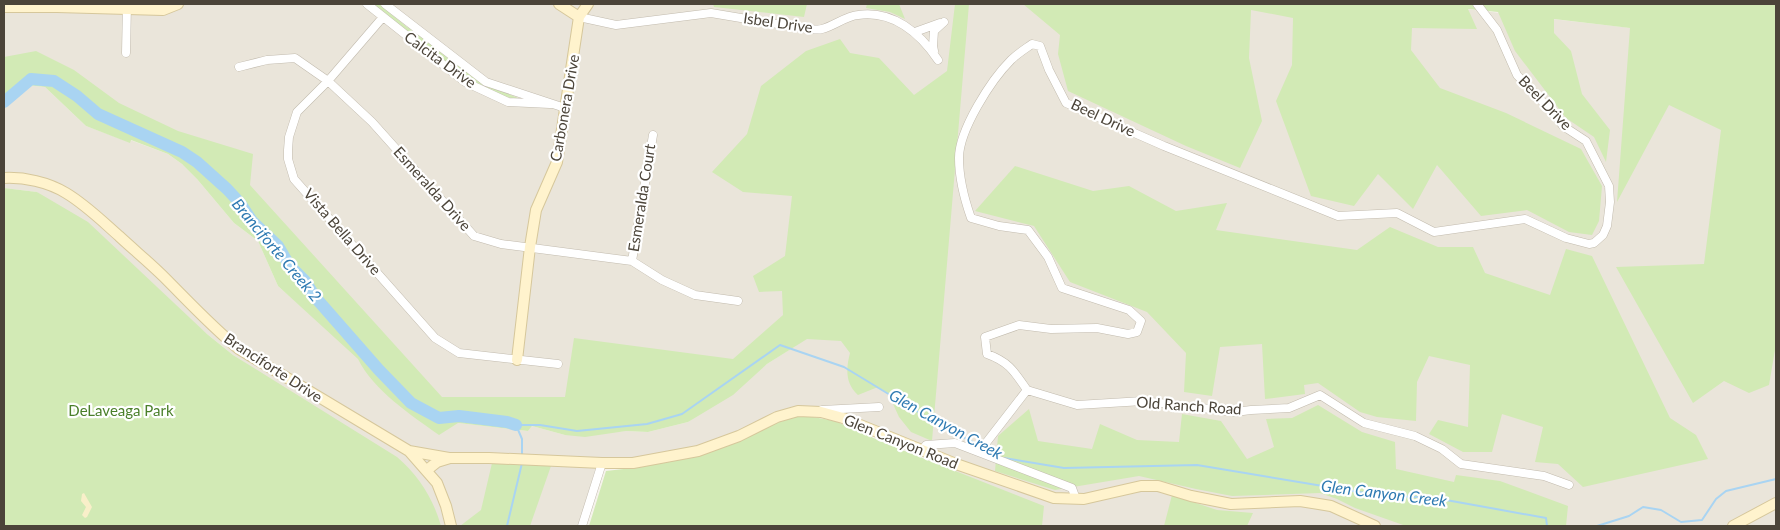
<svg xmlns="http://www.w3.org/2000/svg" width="1780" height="530" font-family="Lato,sans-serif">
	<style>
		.residential { fill: #eae5da; fill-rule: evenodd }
		.green { fill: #d2eab5 }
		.sand { fill: #f9efc9 }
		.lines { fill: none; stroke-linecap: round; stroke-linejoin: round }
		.stream { stroke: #a9d4f2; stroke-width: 2 }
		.river { stroke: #a9d4f2; stroke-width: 12 }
		.street-casing { stroke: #c2bbae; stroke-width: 9 }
		.secondary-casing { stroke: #d6c79b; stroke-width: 12 }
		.street { stroke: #fff; stroke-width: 8 }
		.secondary { stroke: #fff3cd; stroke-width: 10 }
		.labels { text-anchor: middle; stroke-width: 4.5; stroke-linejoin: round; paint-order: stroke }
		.street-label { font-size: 15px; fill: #4b4439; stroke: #fff }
		.park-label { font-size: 15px; fill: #4a7f2a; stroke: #fff }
		.water-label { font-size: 16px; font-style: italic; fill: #2e7ab2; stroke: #fff }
	</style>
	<rect width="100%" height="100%" fill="#f6f3ec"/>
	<path class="residential" d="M4,4H1422L1631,28L1776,42V526H949L937,457L829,414L803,411L720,447L596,467L578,526H441L256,370L233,355L207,334L37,192L4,188V102L16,84L45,87L86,126L129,142L130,140L168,154L182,164L197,179L234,223L258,241L278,286L323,326L208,169L65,79L4,76ZM797,345L767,364L688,422L648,432L626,431L565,435L532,426L528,431L458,423L724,383Z"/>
	<path class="green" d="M373,4H379L407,27L425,38L472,76L497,89L518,98C478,101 404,30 373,4Z
		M713,4H807L804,17L714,7Z
		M867,4H899L905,19L890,12L866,8Z
		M955,4H969L932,441L911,432L899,417L888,393L878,387L858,395C845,384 846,368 850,353L841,341L807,339L767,364L733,395L688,422L648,432L626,431L585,437L565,435L532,426L528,431L458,423L439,435C411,415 374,391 358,359L278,286L258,241L234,223L197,179L182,164L168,154L131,140L130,143L86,126L45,87L17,84L4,102V57L36,51L74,70L119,103L178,131L253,154L250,185L442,397H565L574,338L733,359L783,315L782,291L759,292L753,276L785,256L792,196L743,192L712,172L747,134L761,86L806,51L840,39L850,53L879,58L914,95L947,71Z
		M1023,4H1776V344L1769,385L1749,393L1724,381L1693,403L1616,267L1704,264L1721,130L1669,105L1617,202L1630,28L1554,19V33L1571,51L1582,94L1610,130L1606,162L1594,137L1566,118L1515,51L1498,12L1468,9L1477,29L1412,28L1411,50L1440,88L1506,113L1581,149L1602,186L1599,221L1592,235L1569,232L1527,210L1481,216L1437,165L1413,209L1378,174L1354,206L1311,196L1276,101L1292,65L1293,18L1251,10L1249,58L1262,121L1240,168L1186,146L1068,91L1058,54L1060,35Z
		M1015,166L1093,191L1129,186L1176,211L1227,203L1216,230L1357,250L1390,227L1438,247H1473L1485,273L1550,295L1566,249L1592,256L1670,418L1696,435L1708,459L1583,487L1558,464L1535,462L1543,427L1502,414L1492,452H1463L1429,434L1438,420L1468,427L1470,365L1429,356L1417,382L1416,421L1377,417L1360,412L1318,383L1304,385L1305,394L1265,399L1262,344L1220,347L1212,396L1184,392L1186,353L1147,312L1070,282L1034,226L975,211Z
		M4,188L37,192L88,222L207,334L233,355L397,457C419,476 433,498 441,526H4Z
		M1318,405L1362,432L1395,442L1396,469L1454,482L1456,475L1500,481L1568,506L1566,526H1406L1355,508L1337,499L1320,493L1232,496L1196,489L1139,476L1055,490L995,471L998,436L1029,409L1038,441L1092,449L1100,424L1137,440L1179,442L1182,414L1221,421L1247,459L1274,447L1266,419L1292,418Z
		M799,416L813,417L835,421L887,444L1044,506L1042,526H589L606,471L632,468Z
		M492,463L551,466L530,526H460L481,510Z
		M1172,495L1217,510L1253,513L1247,526H1164Z"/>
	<path class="sand" d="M84,493L92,507L87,517L85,518L82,515L86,507L81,501L82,494Z"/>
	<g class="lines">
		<path class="stream" d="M1776,434V441
			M984,449L995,455
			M522,456V439L516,425H540L577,431L647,424L682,414L780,345L844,367L933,421L980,446
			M1004,458L1064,468L1197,465L1377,495L1435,498L1546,518L1547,526
			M507,526L522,463
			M1597,526L1629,516L1643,507L1661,510L1681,522L1702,520L1716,499L1726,491L1776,479"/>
		<path class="river" d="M4,102L31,79L54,81L77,96L98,114L182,152L197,162L227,189L240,203L252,221L278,246L289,265L305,281L315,297L379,370L411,403L439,418L459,416L507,422L516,425"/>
		<defs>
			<path id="street" d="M367,4L465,82L508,102L550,104
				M385,4L486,82L565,108
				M383,17L328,81L297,112L289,137L288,150V159L294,179L435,338L459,353L558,364
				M579,17L616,25L711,13L807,29C812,29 818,30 822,29C834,26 846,16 858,15C893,10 920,33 938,60
				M915,32L940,23
				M934,51L933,46L934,31L944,22
				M126,53L127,4
				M239,67L267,60L295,58L328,81L372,122L474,236L501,244L632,261L662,280L695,295L738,301
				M632,261L653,135
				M1027,390C1014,371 1009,362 987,354L985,337L1019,325L1051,329L1097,328L1128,334L1137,332L1141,321L1129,310L1062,288L1048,257L1028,230L999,226L971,218C964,198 959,180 959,158C959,130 991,80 1011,60C1017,54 1025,49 1032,44L1040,46L1049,70L1066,103L1164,146L1338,216L1397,213L1434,232L1525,219L1566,238L1589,244L1594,243L1603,235L1607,226L1610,202L1609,186L1586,141L1563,126L1555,115L1517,75L1497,30L1477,4
				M1027,390L1077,405L1143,401L1235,412L1251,410L1289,408L1320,395L1364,423L1415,436L1442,449L1461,464L1544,476L1569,485
				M822,410L879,407
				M922,450L926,445L955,443L1072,488L1076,499
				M979,452L1027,390
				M582,526L602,463"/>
			<path id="secondary" d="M559,4L579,17
				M4,7H57L163,10L178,4
				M4,178C24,177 48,182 66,193C86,205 102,221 119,236C134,250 150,263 164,277C189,302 212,327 239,349L409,451L437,483L446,506L451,526
				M517,360L530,247L536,210L557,162L579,17L588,4
				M409,451L449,458
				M427,470L437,462L450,458H489L602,463H633L698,451L739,436L777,417L798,411L821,412L843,418L956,464L1054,498L1084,499L1141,486H1158L1191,496L1231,504L1300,501L1331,506L1375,526
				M1733,526L1776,503"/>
		</defs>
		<use href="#street" class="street-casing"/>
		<use href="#secondary" class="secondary-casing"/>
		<use href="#street" class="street"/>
		<use href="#secondary" class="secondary"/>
	</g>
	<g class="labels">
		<g class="street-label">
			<text transform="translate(778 23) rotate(8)" y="5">Isbel Drive</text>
			<text transform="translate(440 60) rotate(36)" y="5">Calcita Drive</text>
			<text transform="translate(1545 103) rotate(46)" y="5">Beel Drive</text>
			<text transform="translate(565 108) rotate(-80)" y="5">Carbonera Drive</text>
			<text transform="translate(1103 118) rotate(25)" y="5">Beel Drive</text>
			<text transform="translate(432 189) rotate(48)" y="5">Esmeralda Drive</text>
			<text transform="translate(642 198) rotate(-81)" y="5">Esmeralda Court</text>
			<text transform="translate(342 232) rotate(49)" y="5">Vista Bella Drive</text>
			<text transform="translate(273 368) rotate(33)" y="5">Branciforte Drive</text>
			<text transform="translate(1189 406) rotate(4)" y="5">Old Ranch Road</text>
			<text transform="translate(901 442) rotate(22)" y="5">Glen Canyon Road</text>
		</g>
		<g class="park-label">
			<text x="121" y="416">DeLaveaga Park</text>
		</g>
		<g class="water-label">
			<text transform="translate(277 250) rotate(50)" y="6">Branciforte Creek 2</text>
			<text transform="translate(946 424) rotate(29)" y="6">Glen Canyon Creek</text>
			<text transform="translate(1384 493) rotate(7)" y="6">Glen Canyon Creek</text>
		</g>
	</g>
	<rect width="1780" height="530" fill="none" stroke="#4b4439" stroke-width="10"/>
</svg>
